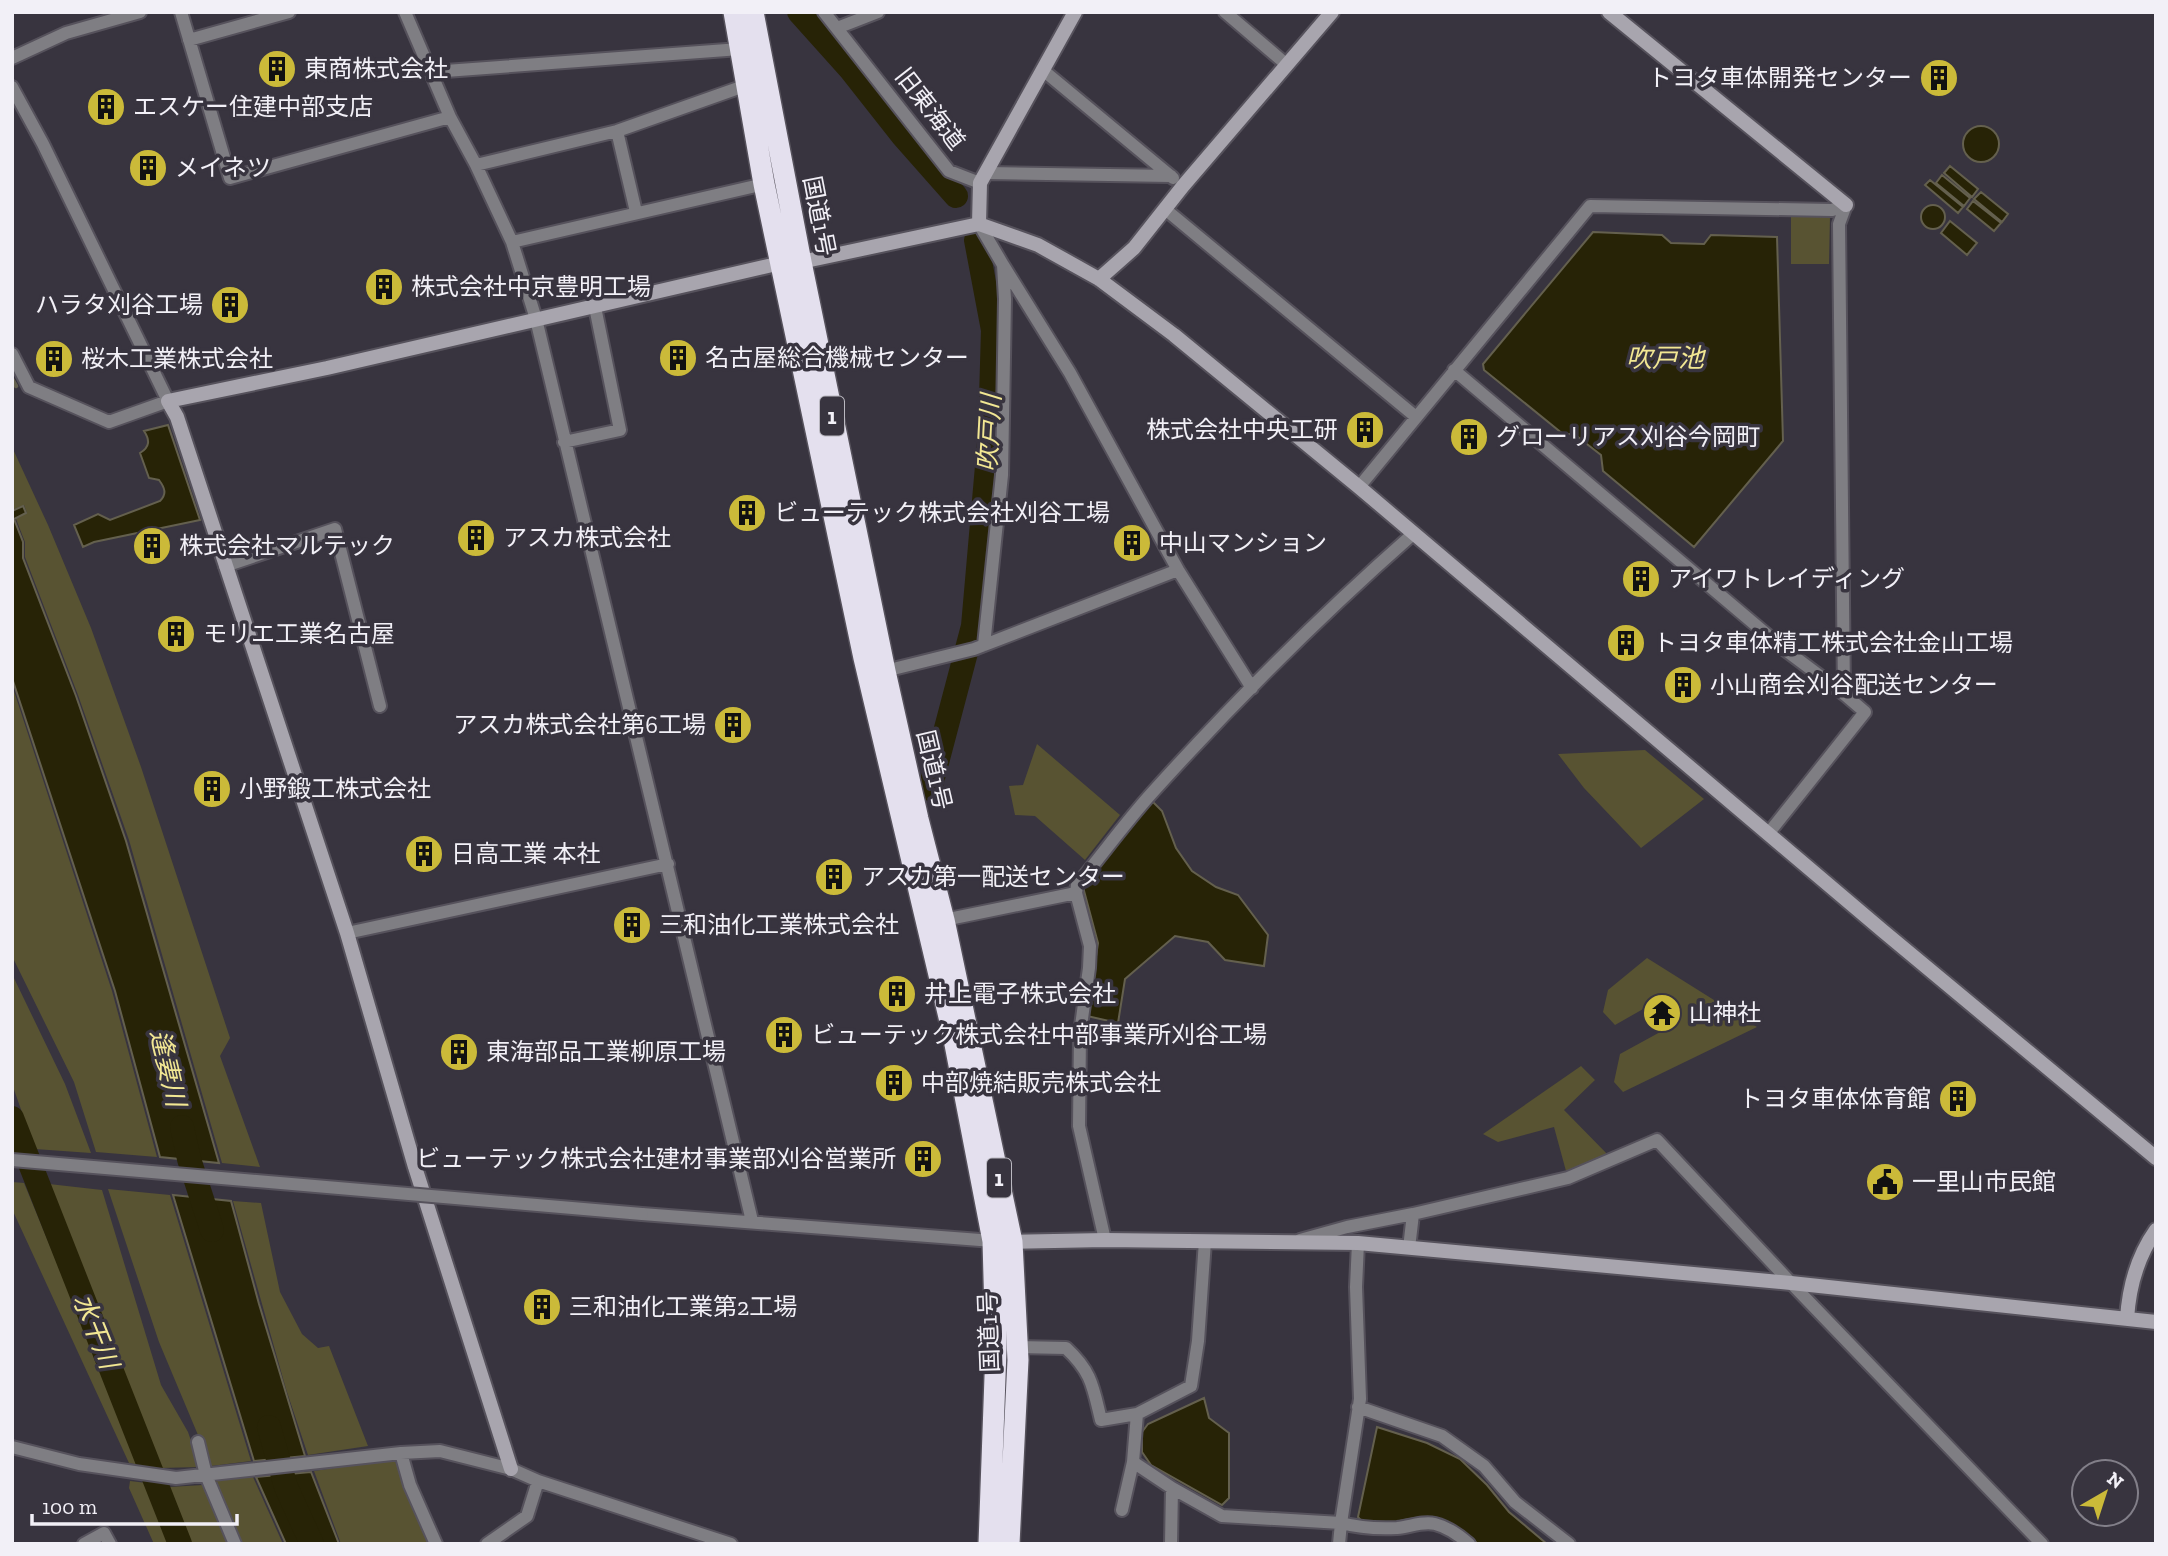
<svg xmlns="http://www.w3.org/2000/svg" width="2168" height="1556" font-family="'Zilla Slab','Noto Sans JP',serif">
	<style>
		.green { fill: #585332 }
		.water { fill: #272306; stroke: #64604e; stroke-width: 2 }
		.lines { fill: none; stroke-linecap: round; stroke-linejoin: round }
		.stream { stroke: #64604e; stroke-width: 4.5 }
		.river { stroke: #272306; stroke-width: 24 }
		.street-casing { stroke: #56525c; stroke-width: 16 }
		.secondary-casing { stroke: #56525c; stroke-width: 18 }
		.highway-casing { stroke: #56525c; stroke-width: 24 }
		.street { stroke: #7f7e83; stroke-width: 12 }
		.secondary { stroke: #a8a5ae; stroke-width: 14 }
		.highway { stroke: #e4e0ee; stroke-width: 21 }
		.street-bridge-casing { stroke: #56525c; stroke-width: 16; stroke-linecap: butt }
		.street-bridge { stroke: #7f7e83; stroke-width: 12 }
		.labels { text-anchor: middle; stroke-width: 7; stroke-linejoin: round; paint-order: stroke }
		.shield { fill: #38343f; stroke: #bab8c0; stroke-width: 2 }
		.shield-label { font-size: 23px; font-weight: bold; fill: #f2f0f7 }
		.poi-label { font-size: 24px; fill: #f2f0f7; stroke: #38343f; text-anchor: start }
		.street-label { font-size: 24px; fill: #f2f0f7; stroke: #38343f }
		.water-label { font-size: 26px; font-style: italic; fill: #f2e793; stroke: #38343f }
	</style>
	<rect width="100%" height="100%" fill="#38343f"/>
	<path class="green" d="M1791,217H1830L1829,264H1791Z
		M12,447L48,525L91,628L141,767L230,1038L220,1056L260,1167L222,1163L129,840L78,695L25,557V542L16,519L27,513L24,505L12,510Z
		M12,685L112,991L157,1157L96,1152L74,1082L12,956Z
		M1037,744L1120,815L1085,860L1035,816L1015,815L1009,786L1023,785Z
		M1645,750L1704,799L1641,848L1584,788L1558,754Z
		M1647,958L1757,1027L1623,1092L1614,1082L1620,1054L1673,1025L1659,1000L1615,1025L1603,1012L1608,990Z
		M12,974L65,1084L91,1153L35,1149L12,1084Z
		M1581,1066L1595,1080L1564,1110L1611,1158L1566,1171L1554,1127L1498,1142L1483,1134Z
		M12,1182L24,1183L140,1465L129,1463L12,1209Z
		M49,1184L102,1190L161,1385L188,1432L200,1467L160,1468Z
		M108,1189L170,1195L251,1461L211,1466L159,1342Z
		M233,1201L261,1203L280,1292L302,1334L318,1348L329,1346L368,1446L308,1455L286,1389Z
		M394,1459L431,1544H341L314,1471Z
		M253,1477L283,1544H242L215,1481Z
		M130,1481L147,1483L171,1544H154L129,1488Z
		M203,1485L229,1544H192L169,1487Z"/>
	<path class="water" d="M1963 144a18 18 0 1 1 36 0a18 18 0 1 1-36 0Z
		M1950,166L1978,189L1972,197L1944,173Z
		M1942,175L1970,198L1964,206L1936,183Z
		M1930,180L1963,207L1958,213L1925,185Z
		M1981,192L2008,214L2002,222L1974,199Z
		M1973,201L2001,223L1994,231L1967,209Z
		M1921 217a12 12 0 1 1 24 0a12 12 0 1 1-24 0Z
		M1950,221L1977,243L1967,255L1941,233Z
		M1593,232L1662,235L1671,243L1704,244L1711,235L1777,237L1783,441L1694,547L1603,471L1601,455L1574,434H1563L1484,370L1483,364Z
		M168,425L200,520L94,542L83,547L74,525L98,514L110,520L160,501C167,494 165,488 159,480L149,478L140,453C150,447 150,440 144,431Z
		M23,506L26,513L14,519L23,542V558L76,696L126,841L219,1163L160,1157L115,991L12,678V511Z
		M1152,801L1162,811L1176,848L1192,871L1216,887L1238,895L1268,935L1264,966L1225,960L1208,942L1175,936L1125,979L1118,1023L1087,1016L1098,943L1083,887Z
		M173,1195L231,1201L259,1304L305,1456L254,1461Z
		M1204,1398L1209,1418L1229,1433V1498L1222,1505L1151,1465L1142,1452V1432L1148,1424Z
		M1377,1427L1427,1443L1460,1459L1487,1485L1509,1512L1547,1544H1478C1436,1508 1419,1515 1369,1530L1358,1517Z
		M311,1472L339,1544H286L256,1477Z"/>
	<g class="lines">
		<path class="stream" d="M12,379L16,386"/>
		<path class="river" d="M799,12L851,70L903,136L956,196
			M930,789L973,626L990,432L993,330L976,240
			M12,1118L180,1544
			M182,1127L189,1159L212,1230
			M269,1427L286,1487L312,1544"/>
		<defs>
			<path id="street" d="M181,12L230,178L450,117
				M405,12L450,117L476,165L512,242L536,319L752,1221
				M824,12L949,171L980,183
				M1225,12L1287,65
				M837,28L878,12
				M189,40L289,12
				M12,58L66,33L140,12
				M1044,71L1173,178
				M432,72L740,49
				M12,87L43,144L168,401L109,422L29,387L12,354
				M617,131L636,212
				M476,165L617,131L747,85
				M986,173L1171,176
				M1165,209L1416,417
				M979,224L1003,265L1005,299L1002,475L984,645
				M512,242L764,184
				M1003,265L1070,373L1178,570L1252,688
				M1454,370L1784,649L1844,694
				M564,442L620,430L595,307
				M1359,487L1590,206L1832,210L1846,205
				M225,566L335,529L380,706
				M885,671L974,649L1178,570
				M1768,834L1865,712L1844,694L1839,224L1846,205
				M944,920L1076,893
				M347,933L668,864
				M642,1214L993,1241
				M1105,1240L1079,1126L1080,1033L1089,968L1090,946L1076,893L1077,885C1102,855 1125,823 1151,794C1233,703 1321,615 1413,534
				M1300,1240L1347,1227L1413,1214L1568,1178L1657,1140L1791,1283L2042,1544
				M1205,1241L1198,1341L1191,1386L1137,1414L1133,1462L1172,1488L1222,1516L1341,1523L1360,1399L1356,1287L1358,1243
				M1409,1248L1413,1214
				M1017,1347L1066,1348C1092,1372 1093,1387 1101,1420L1137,1414
				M1358,1407L1442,1436L1484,1466L1515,1502L1569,1544
				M198,1442L206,1475L235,1544
				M12,1447L79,1464L176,1478L401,1453L440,1451L511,1469L538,1481L731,1544
				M401,1453L410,1485L436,1544
				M1122,1510L1133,1462
				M84,1544L104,1533L110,1544
				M487,1544L527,1516L538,1481
				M1171,1544L1172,1488
				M1339,1544L1341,1523C1360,1528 1377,1529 1397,1528C1410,1527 1422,1521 1435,1524C1447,1527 1460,1536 1469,1544"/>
			<path id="secondary" d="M1609,12L1846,205
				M979,224L980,183L1075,12
				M1099,279L1134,248L1183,186L1332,12
				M1006,1242L1105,1240L1358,1243L1791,1283L2156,1322
				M2127,1319C2129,1286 2137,1257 2156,1230
				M511,1469L415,1167L347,933L177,417L168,401L327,368L781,263L801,262L979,224L1038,245L1099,279L1174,335L1359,487L1883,931L2156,1158"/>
			<path id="highway" d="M734,12L764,184L864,658L953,1034L993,1241L996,1349L989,1544
				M753,12L801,262L885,671L918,819L944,920L1012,1242L1018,1360L1009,1544"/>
		</defs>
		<use href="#street" class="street-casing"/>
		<use href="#secondary" class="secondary-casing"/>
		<use href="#highway" class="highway-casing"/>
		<use href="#street" class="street"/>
		<use href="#secondary" class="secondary"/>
		<use href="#highway" class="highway"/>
		<defs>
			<path id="street-bridge" d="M12,1160L642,1214"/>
		</defs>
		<use href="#street-bridge" class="street-bridge-casing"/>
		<use href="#street-bridge" class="street-bridge"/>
	</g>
	<defs>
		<symbol id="building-disc" viewBox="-11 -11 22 22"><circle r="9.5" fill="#cbba39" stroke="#38343f"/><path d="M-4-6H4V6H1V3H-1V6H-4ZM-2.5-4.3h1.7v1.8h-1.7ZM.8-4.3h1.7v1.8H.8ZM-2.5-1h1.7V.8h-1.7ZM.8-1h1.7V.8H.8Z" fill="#111"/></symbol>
		<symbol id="temple-disc" viewBox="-11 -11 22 22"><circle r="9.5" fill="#cbba39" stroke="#38343f"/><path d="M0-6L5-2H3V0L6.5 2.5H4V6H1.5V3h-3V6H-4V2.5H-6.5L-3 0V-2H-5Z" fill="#111"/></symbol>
		<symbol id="civic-disc" viewBox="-11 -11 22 22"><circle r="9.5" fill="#cbba39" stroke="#38343f"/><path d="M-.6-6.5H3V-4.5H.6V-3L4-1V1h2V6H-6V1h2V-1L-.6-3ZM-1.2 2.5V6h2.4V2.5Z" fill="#111"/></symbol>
	</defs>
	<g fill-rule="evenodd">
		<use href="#building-disc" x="255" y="47" width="44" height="44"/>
		<use href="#building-disc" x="1917" y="56" width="44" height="44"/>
		<use href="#building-disc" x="84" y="85" width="44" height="44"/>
		<use href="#building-disc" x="126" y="146" width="44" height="44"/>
		<use href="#building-disc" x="362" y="265" width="44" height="44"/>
		<use href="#building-disc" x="208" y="283" width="44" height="44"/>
		<use href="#building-disc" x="656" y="336" width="44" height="44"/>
		<use href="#building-disc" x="32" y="337" width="44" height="44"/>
		<use href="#building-disc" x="1343" y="408" width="44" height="44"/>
		<use href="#building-disc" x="1447" y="415" width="44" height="44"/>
		<use href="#building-disc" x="725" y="491" width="44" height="44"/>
		<use href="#building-disc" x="454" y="516" width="44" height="44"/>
		<use href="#building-disc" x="1110" y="521" width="44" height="44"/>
		<use href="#building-disc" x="130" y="524" width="44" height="44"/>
		<use href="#building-disc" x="1619" y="557" width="44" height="44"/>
		<use href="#building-disc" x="154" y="612" width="44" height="44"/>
		<use href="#building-disc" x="1604" y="621" width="44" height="44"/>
		<use href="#building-disc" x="1661" y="663" width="44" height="44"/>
		<use href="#building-disc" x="711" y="703" width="44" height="44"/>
		<use href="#building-disc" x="190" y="767" width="44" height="44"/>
		<use href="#building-disc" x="402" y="832" width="44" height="44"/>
		<use href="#building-disc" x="812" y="855" width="44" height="44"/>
		<use href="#building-disc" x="610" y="903" width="44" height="44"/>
		<use href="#building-disc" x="875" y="972" width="44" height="44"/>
		<use href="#temple-disc" x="1640" y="991" width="44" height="44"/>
		<use href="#building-disc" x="762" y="1013" width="44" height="44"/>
		<use href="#building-disc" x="437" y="1030" width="44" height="44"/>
		<use href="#building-disc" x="872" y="1061" width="44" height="44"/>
		<use href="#building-disc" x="1936" y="1077" width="44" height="44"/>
		<use href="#building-disc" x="901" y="1137" width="44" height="44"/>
		<use href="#civic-disc" x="1863" y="1160" width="44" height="44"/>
		<use href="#building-disc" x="520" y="1285" width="44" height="44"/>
	</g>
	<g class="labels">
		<g class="shield">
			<rect x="820" y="396.5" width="24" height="39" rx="5"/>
			<rect x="987" y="1158.5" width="24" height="39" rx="5"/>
		</g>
		<g class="shield-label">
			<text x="832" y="424">1</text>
			<text x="999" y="1186">1</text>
		</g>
		<g class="poi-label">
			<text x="304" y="77">東商株式会社</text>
			<text x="1912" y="86" text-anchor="end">トヨタ車体開発センター</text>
			<text x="133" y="115">エスケー住建中部支店</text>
			<text x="175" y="176">メイネツ</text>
			<text x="411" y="295">株式会社中京豊明工場</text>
			<text x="203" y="313" text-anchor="end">ハラタ刈谷工場</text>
			<text x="705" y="366">名古屋総合機械センター</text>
			<text x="81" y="367">桜木工業株式会社</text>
			<text x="1338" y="438" text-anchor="end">株式会社中央工研</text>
			<text x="1496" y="445">グローリアス刈谷今岡町</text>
			<text x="774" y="521">ビューテック株式会社刈谷工場</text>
			<text x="503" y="546">アスカ株式会社</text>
			<text x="1159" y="551">中山マンション</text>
			<text x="179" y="554">株式会社マルテック</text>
			<text x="1668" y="587">アイワトレイディング</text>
			<text x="203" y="642">モリエ工業名古屋</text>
			<text x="1653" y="651">トヨタ車体精工株式会社金山工場</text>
			<text x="1710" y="693">小山商会刈谷配送センター</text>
			<text x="706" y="733" text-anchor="end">アスカ株式会社第6工場</text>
			<text x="239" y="797">小野鍛工株式会社</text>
			<text x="451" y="862">日高工業 本社</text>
			<text x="861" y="885">アスカ第一配送センター</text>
			<text x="659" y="933">三和油化工業株式会社</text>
			<text x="924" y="1002">井上電子株式会社</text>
			<text x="1689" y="1021">山神社</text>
			<text x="811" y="1043">ビューテック株式会社中部事業所刈谷工場</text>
			<text x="486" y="1060">東海部品工業柳原工場</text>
			<text x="921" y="1091">中部焼結販売株式会社</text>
			<text x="1931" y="1107" text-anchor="end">トヨタ車体体育館</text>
			<text x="896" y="1167" text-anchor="end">ビューテック株式会社建材事業部刈谷営業所</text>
			<text x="1912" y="1190">一里山市民館</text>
			<text x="569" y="1315">三和油化工業第2工場</text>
		</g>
		<g class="street-label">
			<text transform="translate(930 109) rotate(52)" y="8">旧東海道</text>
			<text transform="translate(819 216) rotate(79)" y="8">国道1号</text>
			<text transform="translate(934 770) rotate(77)" y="8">国道1号</text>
			<text transform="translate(989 1332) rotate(-92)" y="8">国道1号</text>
		</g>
		<g class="water-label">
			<text x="1665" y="367">吹戸池</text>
			<text transform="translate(989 433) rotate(-87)" y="9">吹戸川</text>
			<text transform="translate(168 1068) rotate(77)" y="9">逢妻川</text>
			<text transform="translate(96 1331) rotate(68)" y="9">水干川</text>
		</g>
	</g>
	<rect width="2168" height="1556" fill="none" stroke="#f2f0f7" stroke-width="28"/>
	<g transform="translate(2105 1493) rotate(39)"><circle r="33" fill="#38343f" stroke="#827f89" stroke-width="2"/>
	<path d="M0-5L12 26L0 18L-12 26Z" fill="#cbba39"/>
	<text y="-10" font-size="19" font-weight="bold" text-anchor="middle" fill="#f2f0f7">N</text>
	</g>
	<path d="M32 1514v10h205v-10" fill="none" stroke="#f2f0f7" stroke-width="3.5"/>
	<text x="42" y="1514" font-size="21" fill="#f2f0f7" stroke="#38343f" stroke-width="5" paint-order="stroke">100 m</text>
</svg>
